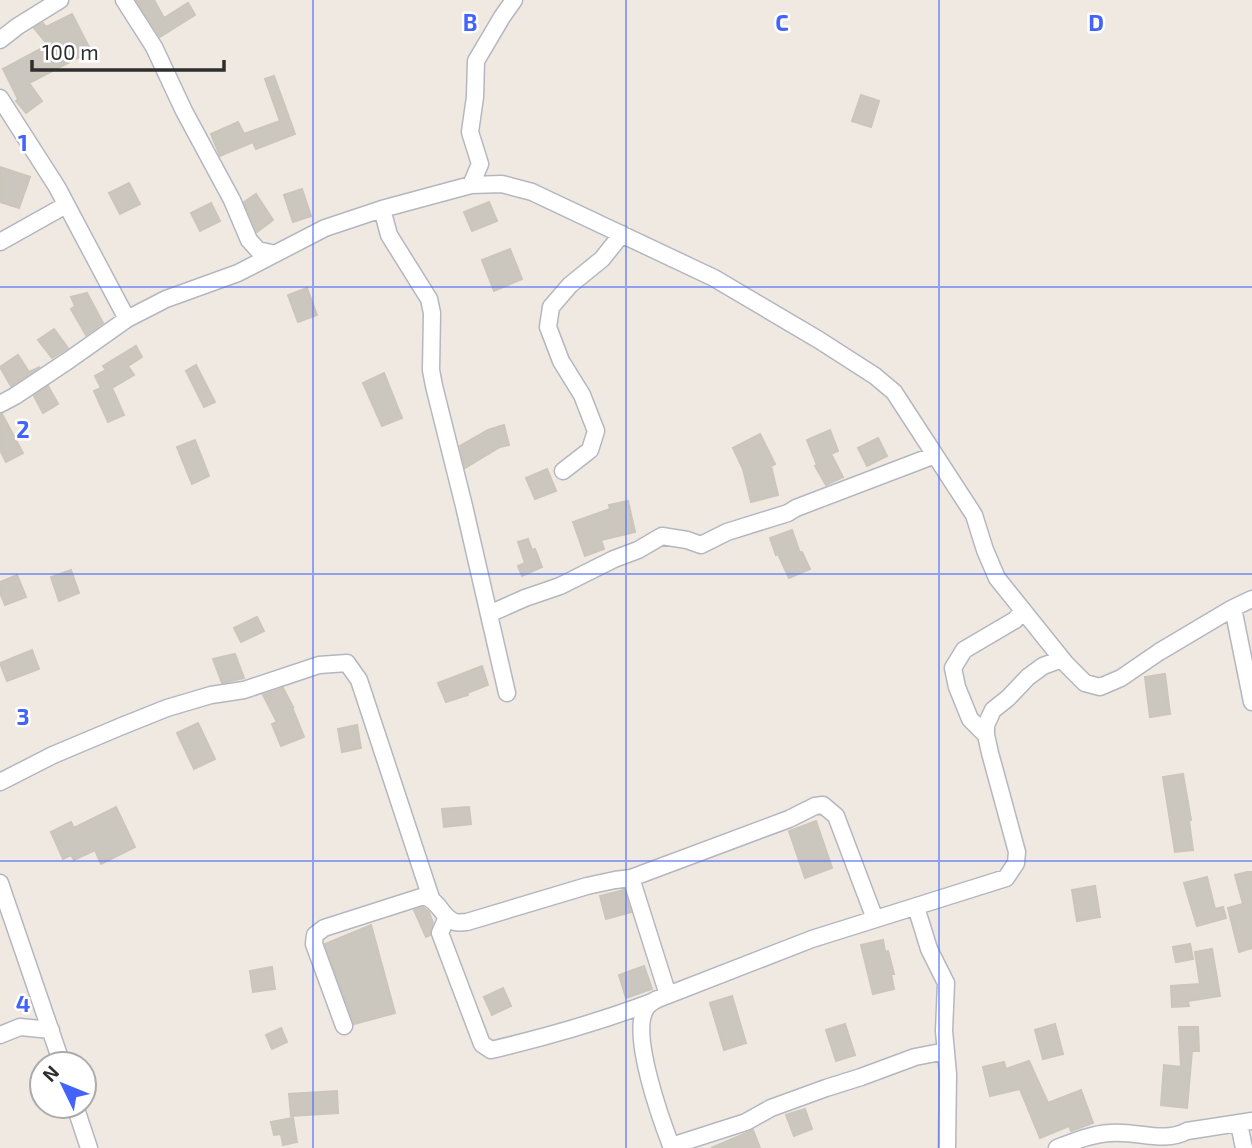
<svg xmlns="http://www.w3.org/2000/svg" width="1252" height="1148" font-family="'Exo 2',sans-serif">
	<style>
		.building { fill: #cbc7bf; stroke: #cbc5ba; stroke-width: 2 }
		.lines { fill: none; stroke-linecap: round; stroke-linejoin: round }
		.minor-casing { stroke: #b4b7c1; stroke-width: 19 }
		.minor { stroke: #fff; stroke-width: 16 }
		.grid { fill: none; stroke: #4264fb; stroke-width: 2; stroke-opacity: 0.55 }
		.grid-label { font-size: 23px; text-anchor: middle; font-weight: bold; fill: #4264fb; stroke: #fff; stroke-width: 5; stroke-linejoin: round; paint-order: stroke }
	</style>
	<rect width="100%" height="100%" fill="#efe9e1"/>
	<path class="building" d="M136,0H154L164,18L188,3L195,15L160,37Z
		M72,14L91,51L29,83L42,101L26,113L16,101L18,99L3,69L48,45L34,28L43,23L46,27Z
		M274,76L295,134L256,149L253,142L220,156L211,134L238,122L244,134L280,121L265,79Z
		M861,95L879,101L871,127L852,121Z
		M0,167L30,177L19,208L0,202Z
		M129,183L140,204L120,214L109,193Z
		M302,189L311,216L293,222L284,195Z
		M256,194L273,220L257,232L244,202Z
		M489,202L497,221L472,231L464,212Z
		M211,203L220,221L200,231L191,213Z
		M510,249L522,279L494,291L482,260Z
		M307,288L317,315L298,322L288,295Z
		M87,293L103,323L86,335L71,309L75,306L71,297Z
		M54,329L68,348L52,358L38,340Z
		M136,346L142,357L128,366L134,375L112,388L124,415L108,422L94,391L101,388L95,376L106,370L103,366Z
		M18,355L29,372L40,367L11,386L0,367Z
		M196,365L215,402L204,407L186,371Z
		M384,373L402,418L382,426L363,383Z
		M48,386L58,404L43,413L34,396Z
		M0,414H2L23,453L6,462L0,450Z
		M504,425L509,445L500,447L465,468L460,446L488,430Z
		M830,430L838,451L831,454L843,477L826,485L815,466L817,465L807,440Z
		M760,434L775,464L771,466L778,495L751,502L743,469L733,448Z
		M878,438L887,456L867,466L858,448Z
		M195,440L209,476L192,484L177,447Z
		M547,469L556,491L535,499L526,478Z
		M628,501L635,532L601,540L604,549L585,556L573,522L610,509L609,505Z
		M792,530L800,553L802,552L810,569L789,578L778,554L776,555L770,538Z
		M528,539L532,550L535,549L542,567L522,576L518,566L525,563L518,542Z
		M71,570L79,593L59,601L51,577Z
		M17,575L26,597L5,605L0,593V582Z
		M257,617L264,631L241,642L234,628Z
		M32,650L39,669L7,681L0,663Z
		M235,654L244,678L222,683L213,659Z
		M482,666L488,685L467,693L468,695L446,702L438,683Z
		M1165,674L1170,714L1150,717L1145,677Z
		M283,688L293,707H292L304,737L281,746L272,724L277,722L263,695Z
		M198,723L215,759L194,769L177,733Z
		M357,725L361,748L342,752L338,729Z
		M1183,774L1191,820L1189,821L1193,850L1175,852L1163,777Z
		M116,807L135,847L101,864L95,850L74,860L71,855L63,859L51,832L71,822L74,828Z
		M469,807L471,824L444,827L442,809Z
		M816,821L832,868L805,878L789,831Z
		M1247,872H1252V948L1239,952L1228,908L1243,904L1235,875Z
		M1207,877L1215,909L1223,907L1226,918L1197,926L1184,883Z
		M1095,886L1100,917L1077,921L1072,890Z
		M624,890L631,912L606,919L600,896Z
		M423,907L429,912L433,923L430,935L426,937L414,910Z
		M371,925L395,1013L354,1024L325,944Z
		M883,940L885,952L888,951L894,974H891L894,989L873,994L861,945Z
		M1190,944L1193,959L1176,962L1173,947Z
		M1212,949L1220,996L1188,1001L1189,1006L1172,1007L1171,986L1200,984L1195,952Z
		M644,966L652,989L626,998L619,975Z
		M272,967L275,989L253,992L250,971Z
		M503,988L511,1006L492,1015L484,997Z
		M732,996L746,1043L724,1050L710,1003Z
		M845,1024L855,1055L836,1061L826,1030Z
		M1055,1024L1063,1054L1043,1059L1035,1030Z
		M1179,1027H1198L1199,1051H1192L1187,1108L1161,1105L1164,1065L1181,1067Z
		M281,1028L287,1042L272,1049L266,1035Z
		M1029,1061L1048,1103L1081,1090L1093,1123L1071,1131L1069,1126L1040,1138L1020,1089L990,1096L983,1067L1004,1062L1006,1069Z
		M337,1091L338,1113L291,1116L289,1094Z
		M805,1109L812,1129L794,1136L786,1115Z
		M293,1118L297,1142L283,1145L281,1134L274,1135L271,1122Z
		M753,1130L760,1148H711L749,1132Z"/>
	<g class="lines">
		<defs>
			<path id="minor" d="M124,0L154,47L184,111L232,200L249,240L258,250L275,254
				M0,40L18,26L60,0
				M0,98L57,187L127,319
				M471,185L480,164L470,132L475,97L476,61L502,17L514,0
				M382,209L389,235L429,299L432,313L431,370L434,386L464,506L507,693
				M0,242L66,205
				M0,404L15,396L69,360L127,319L166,299L238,273L325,228L382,209L471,185L502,184L532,192L714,278L819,340L875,376L894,392L974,515L985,550L997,578L1066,664L1085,683L1100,687L1121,678L1159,652L1233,608L1252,599
				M563,471L590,450L596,431L582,395L561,361L548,327L551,307L570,285L602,259L622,234
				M1233,608L1252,702
				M489,614L525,598L560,586L614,559L638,550L662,536L687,540L701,545L727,532L788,513L796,508L935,455
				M986,735L970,719L957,687L953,668L964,650L1015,620L1023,610
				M0,782L53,755L122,726L167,708L211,695L244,690L319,665L347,663L359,680L431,898
				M631,878L789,819L815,806L823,805L836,816L875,919
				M0,883L62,1064
				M916,907L929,949L946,983L944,1031L948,1074L947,1148
				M447,917L440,933L482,1044L491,1050C546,1037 599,1022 652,1002
				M344,1026L314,944L315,935L324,928L424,896C440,901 442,918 455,922C459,923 463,922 467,922L587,886L615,880L631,878L668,995
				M0,1035L20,1027L51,1030
				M75,1106L89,1148
				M1239,1124L1244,1148
				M671,1146L746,1122L771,1108L826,1088L861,1077L915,1057L946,1051
				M672,1148C661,1120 631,1036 645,1010C649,1001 660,998 668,995L812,939L1006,878L1016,863L1017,852L990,753L986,735V725L993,710L1008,698L1028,677L1043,666L1062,659
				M1057,1148C1075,1141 1092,1134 1110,1133C1136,1130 1163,1144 1187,1131L1252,1121"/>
		</defs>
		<use href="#minor" class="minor-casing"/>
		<use href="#minor" class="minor"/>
	</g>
	<path class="grid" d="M313,0V1148M626,0V1148M939,0V1148M0,287H1252M0,574H1252M0,861H1252"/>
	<g class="grid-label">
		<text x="470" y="31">B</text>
		<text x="782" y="31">C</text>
		<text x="1096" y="31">D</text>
		<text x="23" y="151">1</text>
		<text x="23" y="438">2</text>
		<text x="23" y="725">3</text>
		<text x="23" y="1012">4</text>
	</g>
	<g transform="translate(63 1085) rotate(313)"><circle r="33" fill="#ffffff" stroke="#ababab" stroke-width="2"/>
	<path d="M0-5L12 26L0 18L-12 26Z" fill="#4264fb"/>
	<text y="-10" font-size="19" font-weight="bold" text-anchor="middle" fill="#2e2e2e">N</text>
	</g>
	<path d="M32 60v10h192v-10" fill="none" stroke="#2e2e2e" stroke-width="3.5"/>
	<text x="42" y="60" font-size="21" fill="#2e2e2e" stroke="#ffffff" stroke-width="5" paint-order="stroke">100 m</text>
</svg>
